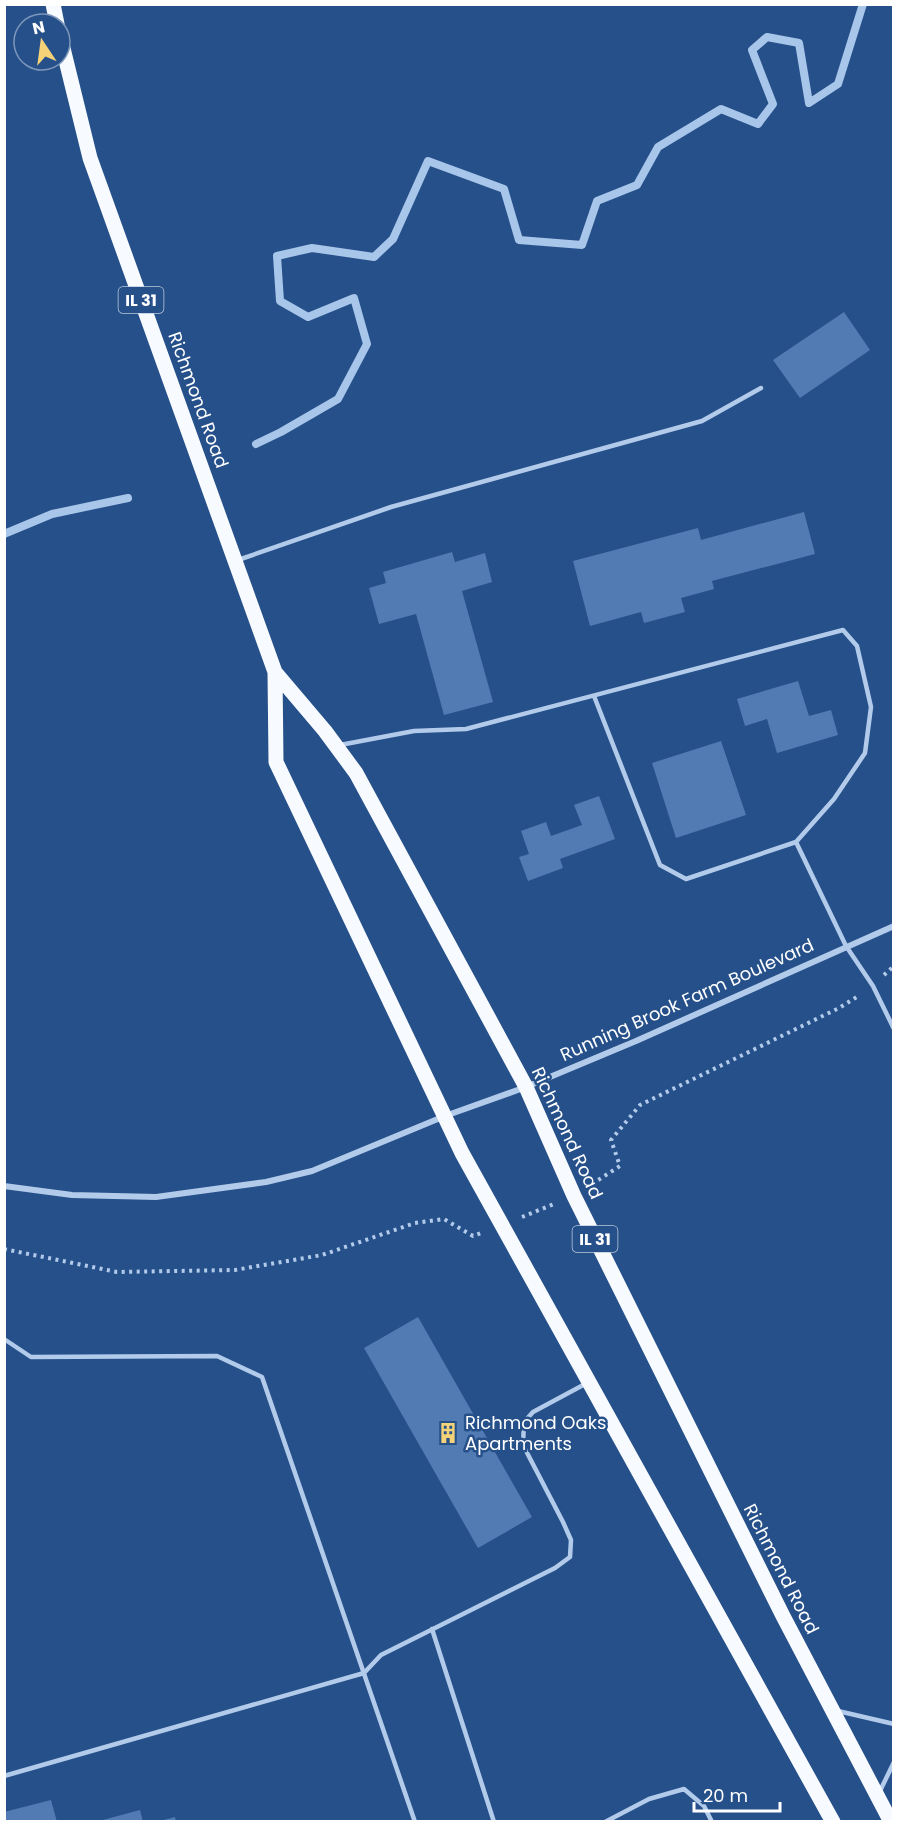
<svg xmlns="http://www.w3.org/2000/svg" width="898" height="1826" font-family="Poppins,sans-serif">
	<style>
		.lines { fill: none; stroke-linecap: round; stroke-linejoin: round }
		.stream { stroke: #a8c5ea; stroke-width: 8 }
		.building { fill: #527bb3 }
		.path { stroke: #b3cbea; stroke-width: 4; stroke-dasharray: 3 4.5; stroke-linecap: butt }
		.lane { stroke: #b3cbea; stroke-width: 4.5 }
		.street { stroke: #b3cbea; stroke-width: 6 }
		.primary { stroke: #f7fafe; stroke-width: 15 }
		.labels { text-anchor: middle; stroke-width: 5; stroke-linejoin: round; paint-order: stroke }
		.shield { fill: #26508a; stroke: #becadc; stroke-width: 1.5 }
		.shield-label { font-size: 16px; font-weight: bold; fill: #fff }
		.street-label { font-size: 18px; fill: #fff; stroke: #26508a }
		.poi-label { font-size: 18px; fill: #fff; stroke: #26508a; text-anchor: start }
	</style>
	<rect width="100%" height="100%" fill="#26508a"/>
	<g class="lines">
		<path class="stream" d="M256,444L281,432L338,399L367,344L354,298L308,317L280,301L277,256L312,248L374,257L393,239L428,161L504,189L519,240L582,245L597,201L637,185L658,147L721,109L758,124L773,104L752,50L767,37L799,43L809,103L838,84L863,4
			M4,534L52,514L128,498"/>
	</g>
	<path class="building" d="M844,312L870,350L800,398L773,360Z
		M804,512L815,554L712,581L714,589L681,598L685,612L644,623L641,612L590,626L573,561L698,528L701,540Z
		M452,552L455,562L485,553L492,582L462,591L493,702L444,715L416,614L379,624L369,588L386,583L383,572Z
		M798,681L809,716L831,710L838,735L777,753L767,719L745,726L737,699Z
		M721,741L746,815L676,838L652,763Z
		M599,796L615,839L560,859L563,868L528,881L519,857L529,854L521,831L546,822L551,836L582,825L574,805Z
		M418,1317L532,1517L478,1548L364,1348Z
		M51,1800L57,1822H4V1812Z
		M140,1810L143,1822H99V1821Z
		M175,1817L176,1822H160V1821Z"/>
	<g class="lines">
		<path class="path" d="M884,975L894,966
			M592,1184L620,1166L611,1140L640,1105L839,1008L860,995
			M522,1217L554,1204
			M4,1249L117,1272L235,1270L322,1255L415,1223L444,1219L473,1236L481,1233"/>
		<path class="lane" d="M238,560L391,507L702,421L761,388
			M594,696L660,865L686,879L796,842
			M340,745L414,731L466,729L843,630L857,646L871,707L865,753L834,799L796,842L846,946L873,986L894,1029
			M4,1339L31,1357L217,1356L262,1377L415,1822
			M432,1629L494,1822
			M838,1711L894,1724
			M4,1776L364,1673L381,1655L555,1568L570,1557L571,1540L563,1522L523,1445L524,1422L533,1412L587,1383
			M880,1791L894,1762
			M605,1822L649,1799L684,1789L704,1806L712,1822"/>
		<path class="street" d="M4,1186L72,1195L156,1197L266,1182L312,1171L445,1116L526,1087L636,1041L894,926"/>
		<path class="primary" d="M53,4L57,24
			M60,36L90,158L275,672L276,762L462,1153L833,1822
			M275,672L325,731L356,773L526,1087L574,1196L783,1616L891,1822"/>
	</g>
	<defs>
		<symbol id="building-bare" viewBox="-9 -9 18 18"><path d="M-4-6H4V6H1V3H-1V6H-4ZM-2.5-4.3h1.7v1.8h-1.7ZM.8-4.3h1.7v1.8H.8ZM-2.5-1h1.7V.8h-1.7ZM.8-1h1.7V.8H.8Z" fill="#f3d278" stroke="#26508a" stroke-width="2.5" paint-order="stroke"/></symbol>
	</defs>
	<g fill-rule="evenodd">
		<use href="#building-bare" x="433" y="1418" width="30" height="30"/>
	</g>
	<g class="labels">
		<g class="shield">
			<rect x="118.5" y="287" width="45" height="26" rx="4.5"/>
			<rect x="572.5" y="1226" width="45" height="26" rx="4.5"/>
		</g>
		<g class="shield-label">
			<text x="141" y="306">IL 31</text>
			<text x="595" y="1245">IL 31</text>
		</g>
		<g class="street-label">
			<text transform="translate(198 400) rotate(70)" y="6">Richmond Road</text>
			<text transform="translate(687 1000) rotate(-24)" y="6">Running Brook Farm Boulevard</text>
			<text transform="translate(567 1133) rotate(65)" y="6">Richmond Road</text>
			<text transform="translate(781 1569) rotate(63)" y="6">Richmond Road</text>
		</g>
		<g class="poi-label">
			<text x="465" y="1429">Richmond Oaks<tspan x="465" dy="21">Apartments</tspan></text>
		</g>
	</g>
	<rect width="898" height="1826" fill="none" stroke="#ffffff" stroke-width="12"/>
	<g transform="translate(42 42) rotate(347)"><circle r="28" fill="#26508a" stroke="#7d96b9" stroke-width="1.5"/>
	<path d="M0-4.5L10 22L0 15L-10 22Z" fill="#f3d278"/>
	<text y="-9" font-size="16" font-weight="bold" text-anchor="middle" fill="#ffffff">N</text>
	</g>
	<path d="M694 1802v9h86v-9" fill="none" stroke="#ffffff" stroke-width="3"/>
	<text x="703" y="1802" font-size="18" fill="#ffffff" stroke="#26508a" stroke-width="4.5" paint-order="stroke">20 m</text>
</svg>
